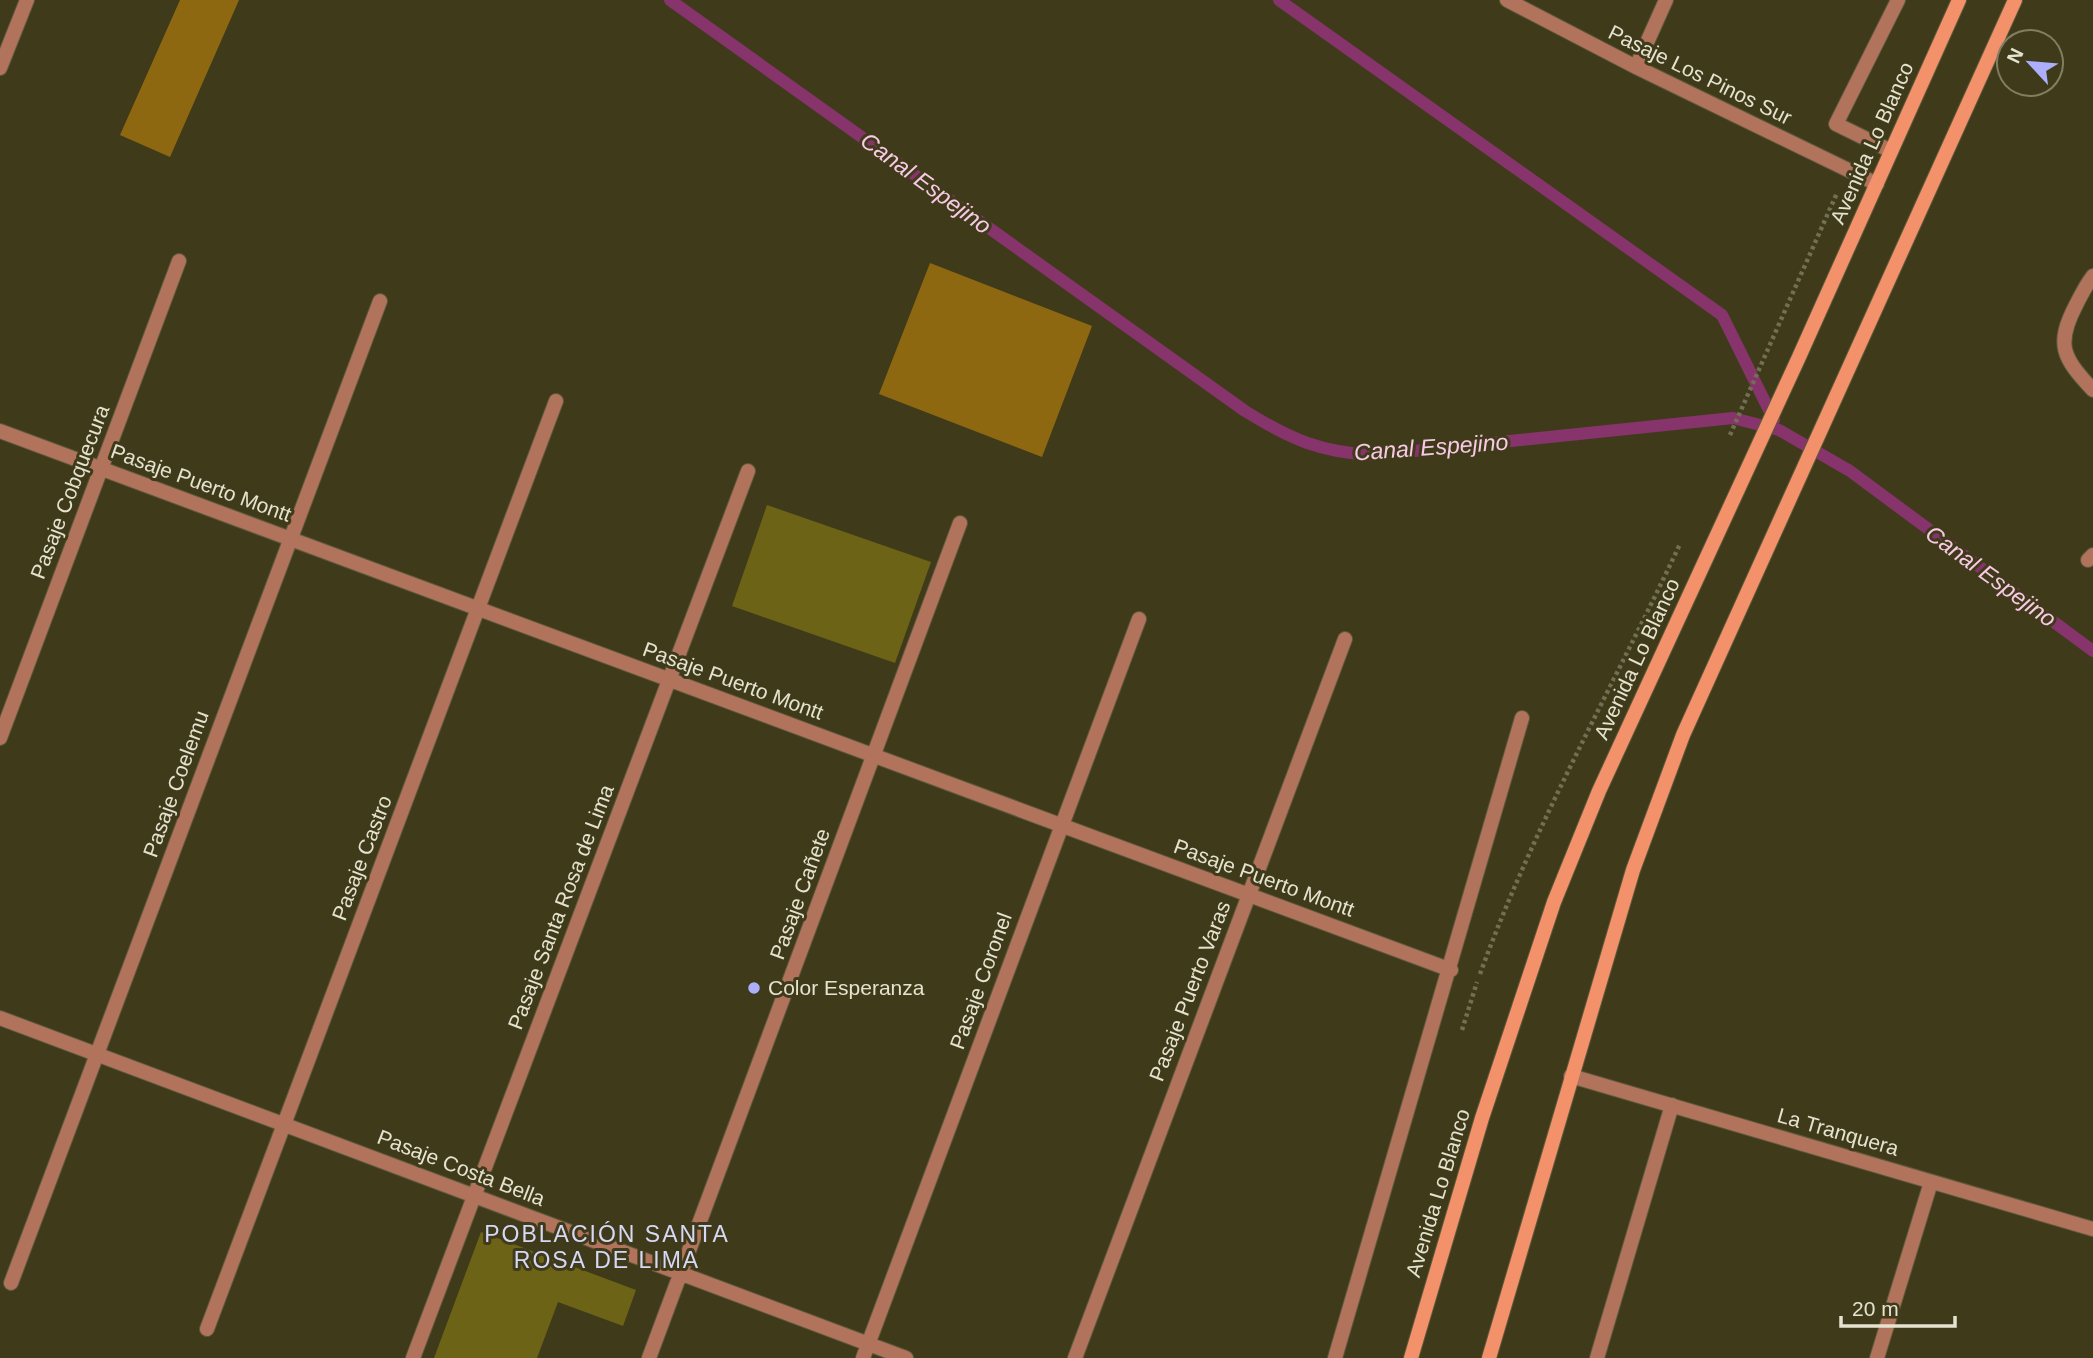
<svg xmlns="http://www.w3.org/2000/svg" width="2093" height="1358" font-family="Helvetica,sans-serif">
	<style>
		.green { fill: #6c6317 }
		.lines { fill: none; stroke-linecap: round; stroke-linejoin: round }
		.stream { stroke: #87346d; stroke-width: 12 }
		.building { fill: #8e6811 }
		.lane-casing { stroke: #5d593b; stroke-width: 16 }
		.street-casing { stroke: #5d593b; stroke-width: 16 }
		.secondary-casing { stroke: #5d593b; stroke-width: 16 }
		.path { stroke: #726f52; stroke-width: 4.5; stroke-dasharray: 3.5 3.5; stroke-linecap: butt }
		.lane { stroke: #b1735b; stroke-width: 14 }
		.street { stroke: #b1735b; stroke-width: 14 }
		.secondary { stroke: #f3916a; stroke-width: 14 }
		.poi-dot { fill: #acaffb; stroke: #3f3b1a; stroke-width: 2.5 }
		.labels { text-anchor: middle; stroke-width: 6; stroke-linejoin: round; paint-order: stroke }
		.street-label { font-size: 21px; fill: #e5e3d0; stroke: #3f3b1a }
		.poi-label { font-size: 21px; fill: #e5e3d0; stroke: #3f3b1a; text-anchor: start }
		.water-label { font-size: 23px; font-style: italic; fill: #f9cae6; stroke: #3f3b1a }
		.neighbourhood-label { font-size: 23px; letter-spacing: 2px; fill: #d6d8f5; stroke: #3f3b1a }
	</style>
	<rect width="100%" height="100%" fill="#3f3b1a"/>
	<path class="green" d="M767,505L931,562L895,663L732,606Z
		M481,1232L636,1290L623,1326L558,1302L537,1358H434Z"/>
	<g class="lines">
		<path class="stream" d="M670,0L1245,411C1290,439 1321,453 1375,455L1733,418L1779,430L1850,471L2093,651
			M1279,0L1722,315L1774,420"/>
	</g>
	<path class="building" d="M180,0H239L170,157L120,135Z
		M930,263L1092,326L1042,457L879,394Z"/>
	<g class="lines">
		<defs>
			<path id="lane" d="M1891,151L1836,124L1898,0"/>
			<path id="street" d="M1507,0L1636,67L1877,184
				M1636,67L1666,0
				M0,68L27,0
				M2093,276C2086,285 2081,295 2076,305C2055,345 2063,358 2093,390
				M0,431L1451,970
				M2088,560L2093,555
				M0,738L179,261
				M0,1018L906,1358
				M1571,1076L2093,1229
				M11,1283L380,301
				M207,1329L556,401
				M413,1358L748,471
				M649,1358L960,523
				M863,1358L1139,619
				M1075,1358L1345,639
				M1335,1358L1522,718
				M1597,1358L1672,1105
				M1877,1358L1931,1182"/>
			<path id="secondary" d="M1411,1358L1482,1118L1554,902L1599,791L1799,357L1959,0
				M1489,1358L1633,870L1683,735L2015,0"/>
		</defs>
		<use href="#lane" class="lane-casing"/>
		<use href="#street" class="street-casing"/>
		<use href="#secondary" class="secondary-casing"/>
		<path class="path" d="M1730,435L1837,193
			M1480,974C1534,825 1613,687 1680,544
			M1462,1030L1477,982"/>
		<use href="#lane" class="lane"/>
		<use href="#street" class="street"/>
		<use href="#secondary" class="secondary"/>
	</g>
	<circle class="poi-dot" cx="754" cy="988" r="7"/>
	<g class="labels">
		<g class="street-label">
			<text transform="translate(1700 75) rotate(26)" y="7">Pasaje Los Pinos Sur</text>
			<text transform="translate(1872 143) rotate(-66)" y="7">Avenida Lo Blanco</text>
			<text transform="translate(201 483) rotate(20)" y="7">Pasaje Puerto Montt</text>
			<text transform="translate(70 492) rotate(-69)" y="7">Pasaje Cobquecura</text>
			<text transform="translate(1637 659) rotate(-65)" y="7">Avenida Lo Blanco</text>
			<text transform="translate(733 681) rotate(20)" y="7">Pasaje Puerto Montt</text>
			<text transform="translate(176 784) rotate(-70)" y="7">Pasaje Coelemu</text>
			<text transform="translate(362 858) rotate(-69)" y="7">Pasaje Castro</text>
			<text transform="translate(1264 878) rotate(20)" y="7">Pasaje Puerto Montt</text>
			<text transform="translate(800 894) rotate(-70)" y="7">Pasaje Cañete</text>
			<text transform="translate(561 907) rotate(-69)" y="7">Pasaje Santa Rosa de Lima</text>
			<text transform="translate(981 981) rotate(-70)" y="7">Pasaje Coronel</text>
			<text transform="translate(1190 991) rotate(-69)" y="7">Pasaje Puerto Varas</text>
			<text transform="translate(1838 1132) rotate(16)" y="7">La Tranquera</text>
			<text transform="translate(461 1168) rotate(21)" y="7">Pasaje Costa Bella</text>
			<text transform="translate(1438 1193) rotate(-73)" y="7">Avenida Lo Blanco</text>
		</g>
		<g class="poi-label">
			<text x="768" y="995">Color Esperanza</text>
		</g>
		<g class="water-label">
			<text transform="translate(926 183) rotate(36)" y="8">Canal Espejino</text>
			<text transform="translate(1431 447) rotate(-4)" y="8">Canal Espejino</text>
			<text transform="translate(1991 576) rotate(36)" y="8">Canal Espejino</text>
		</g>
		<g class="neighbourhood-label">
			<text x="607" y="1242">POBLACIÓN SANTA<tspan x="607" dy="26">ROSA DE LIMA</tspan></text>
		</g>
	</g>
	<g transform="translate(2030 63) rotate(296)"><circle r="33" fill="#3f3b1a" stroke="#817e63" stroke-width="2"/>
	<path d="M0-5L12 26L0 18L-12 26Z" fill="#acaffb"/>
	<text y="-10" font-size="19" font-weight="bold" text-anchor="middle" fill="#e5e3d0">N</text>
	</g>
	<path d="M1841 1316v10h114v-10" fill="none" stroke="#e5e3d0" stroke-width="3.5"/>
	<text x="1852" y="1316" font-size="21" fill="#e5e3d0" stroke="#3f3b1a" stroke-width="5" paint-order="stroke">20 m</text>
</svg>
